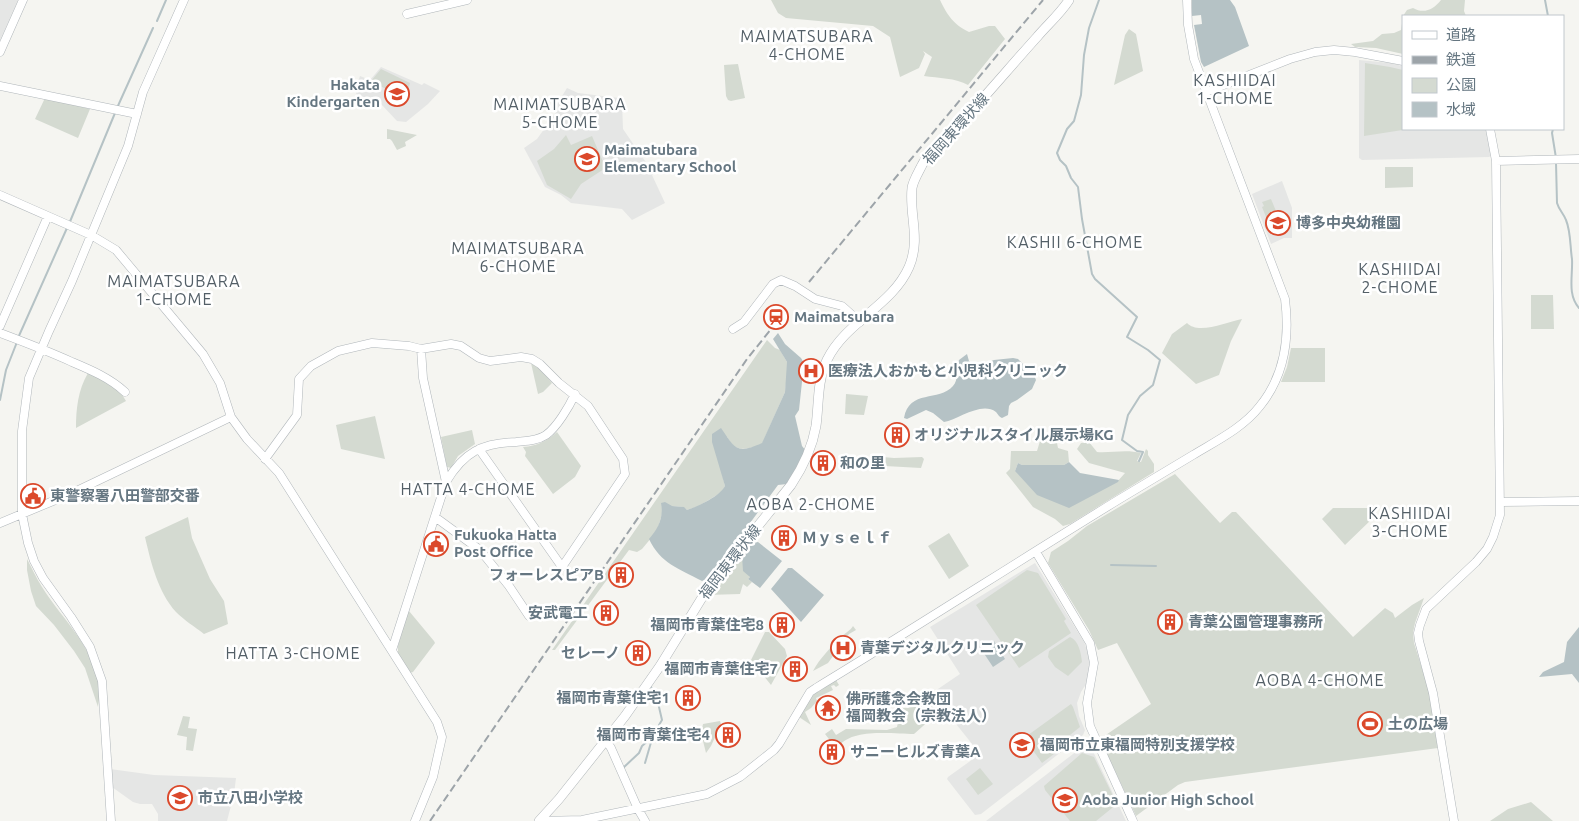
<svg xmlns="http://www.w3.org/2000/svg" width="1579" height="821" font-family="Ubuntu,'Noto Sans JP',sans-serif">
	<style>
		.built { fill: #e5e6e5 }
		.green { fill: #d4dad1 }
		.water { fill: #b5c2c5 }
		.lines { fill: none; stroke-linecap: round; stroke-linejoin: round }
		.stream { stroke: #b5c2c5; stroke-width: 2 }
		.secondary-casing { stroke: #b0b6ba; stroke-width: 9 }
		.primary-casing { stroke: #b1b6b9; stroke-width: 10 }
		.secondary { stroke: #fff; stroke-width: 8 }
		.primary { stroke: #fff; stroke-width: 9 }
		.rail { stroke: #9da4a9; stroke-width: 2; stroke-dasharray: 8 4; stroke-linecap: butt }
		.labels { text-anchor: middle; stroke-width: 5; stroke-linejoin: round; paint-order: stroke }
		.poi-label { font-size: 15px; font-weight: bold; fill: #657681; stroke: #fff; text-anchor: start }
		.street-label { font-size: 15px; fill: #657681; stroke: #fff }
		.neighbourhood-label { font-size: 16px; letter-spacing: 1px; fill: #535f67; stroke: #fff }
	</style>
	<rect width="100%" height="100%" fill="#f5f5f1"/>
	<path class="built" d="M0,0H18L1,40H0Z
		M1359,60L1390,63L1403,66V129H1487L1492,155L1489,157L1362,160L1359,158Z
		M381,67L422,85L424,83L440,91L428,104L406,122L397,121L381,104L358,97L355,91L360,76L370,80Z
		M567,88L578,93L619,98L622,103L623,129L654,174L652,175L665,203L632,220L622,209L571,203L561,195L545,187L524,148L537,139L557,111L554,109Z
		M1282,181L1292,208V238H1284L1271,244L1252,194Z
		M1035,563L1084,642L1089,655V670L1088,681L1081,692L1077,703L1079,716L1085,730L1083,735L981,814L975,815L947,779L948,777L980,754L933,695L935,691L960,674L930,627Z
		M1086,744L1090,745L1126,821H986Z
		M110,769L154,775L236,778L234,794L227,821H158V814L152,804H140L133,802L112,787Z"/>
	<path class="green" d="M771,0H940C948,16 953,24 969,32L989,26H995L1005,39L968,85C956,78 938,78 924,76L932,57L923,51L925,54L919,68L900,77L890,37L873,26L786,18L778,13Z
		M1441,0H1465L1464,11L1466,16H1403L1407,10L1413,8C1424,14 1433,10 1441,0Z
		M1403,17V54L1376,48L1355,47L1351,44L1373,41L1382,34L1394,33L1401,30Z
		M1129,29L1136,34L1143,71L1114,85L1125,35Z
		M1365,63L1390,67L1403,70V129H1409L1364,136Z
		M738,64L745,98L731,101L728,100L726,96L724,65Z
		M381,69L410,83L409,87L399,96L371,81Z
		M45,98L90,109L78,138L35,119Z
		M387,129L417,135L405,142L406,146L397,150L392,141L390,139H387Z
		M566,135L571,145L592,136L604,164V169L581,184L571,199L547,185L537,161L554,149Z
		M1385,167H1413V187L1385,188Z
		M1271,199L1281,223L1270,227L1262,207L1264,206L1262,202Z
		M1531,295H1553L1554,329H1531Z
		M1242,319L1231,341L1219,375L1196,384L1162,353L1172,334L1187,323C1198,335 1227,322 1242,319Z
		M767,340L775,348L780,350L787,362L788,368L785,392L762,444C746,450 736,453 727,437L720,465L725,486L722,492L697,507L687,510L683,507L672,506L663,511L657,531L642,549L637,552L629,550L555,650H552Z
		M1291,348H1325V382H1281L1287,367Z
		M531,363L541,370L552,383L543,392L538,394Z
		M88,373C105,381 117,384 126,401L76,428C76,409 78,390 88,373Z
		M846,394L868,396L864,415L845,414Z
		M375,416L385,459L341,449L336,425Z
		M472,430L475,444L458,456L451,468L447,467L441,437Z
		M557,432L581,466L575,477L553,494L525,456L526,452L523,447C537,446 547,441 557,432Z
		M1054,440L1057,443L1058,448L1068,451L1069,462L1064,465H1022L1018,463L1015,471L1117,482L1125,473L1089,463L1077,449L1081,443L1089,442L1097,452C1112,453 1126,449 1141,453L1137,461L1141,462L1146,449L1148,451V455L1154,464V472L1070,524L1063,526L1055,519L1033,507L1006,473L1010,469L1011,451H1037L1040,441Z
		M883,457L894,458L922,457L924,459L921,468L885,466Z
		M1175,474L1220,523L1232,512H1236L1353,637L1385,608L1393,613L1395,618L1412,605L1424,598L1415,623L1413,633L1414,643L1430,694L1438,748L1185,782L1178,785L1136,816L1100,739L1151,704L1117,643L1098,650L1089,630L1048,563L1051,552L1068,541L1087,526Z
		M1333,508H1372L1373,518L1345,545L1322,519Z
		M188,517L192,538L210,579L224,601L228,624L204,634C195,627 184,620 176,612C158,592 151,563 145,537Z
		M949,533L969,566L949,579L928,546Z
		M739,554H743L742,556L750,577L748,579L752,582L747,587L743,584L740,594L707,595Z
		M27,559C32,568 36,578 42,587C65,624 107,658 98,707L85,668L74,651L54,625L36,606L31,591L27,570Z
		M1027,570L1038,573L1066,619L1064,621L1071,633L1019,668L976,605Z
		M409,611L434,641L435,643L413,672L410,673L398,653V646L407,613Z
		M853,626L856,630L849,634L828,663L813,671C820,658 831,647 841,637C846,632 850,631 853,626Z
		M765,632H769L785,649L787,656L771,685L751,660Z
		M1070,637C1079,641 1081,653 1082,662L1068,676L1055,667L1048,657L1049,651Z
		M836,680L839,685L836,687L834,685L831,686L833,690L816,698L817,701L811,708L805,712L811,725L799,717L813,695Z
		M928,694L940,711L914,734C893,734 853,728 839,746L828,747L832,743L825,734L832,729L836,735L846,729L887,730L897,727L901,708H908Z
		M1071,704L1073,707L1080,727L1055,747L1058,751L1042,763L1024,738Z
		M183,716L190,717L188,728L197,729L193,751L186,750L187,737L177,735Z
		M720,721L721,724L711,746L706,753L701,733L703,724Z
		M1082,753L1094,757L1117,804L1096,821H1070L1045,790L1044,786Z
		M980,768L993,784L978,795L966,779Z
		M1531,802L1553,821H1490L1508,809Z"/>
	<path class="water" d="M1192,0H1230L1235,7L1249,46L1204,67L1201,62L1194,25L1202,24L1201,15L1192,16Z
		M778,333L785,344L801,358L804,363L799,410L795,416L802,446L806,451L787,484L778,485L739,538V542L709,578L702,581C678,568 661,564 649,539C658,529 664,517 661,503L665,502L672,506L684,507L687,510C699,506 720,496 725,486L712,442V434L721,428C735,448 736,455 762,443L785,392L787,362L773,339Z
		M967,354L969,361L977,368L986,363L994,360L1013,358L1018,359L1034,375L1036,380L1032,389L1017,400L1011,403L1009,406L1008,415L1002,418C999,417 998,414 996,412C981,401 958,420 944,422L933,413L926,410L907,419L904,418C909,389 939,402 953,386C959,380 956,368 959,360Z
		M1069,462L1080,473L1119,480L1118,482L1069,508L1037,495L1015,471L1018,463L1022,465H1064Z
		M758,542L782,561L760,588L748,579L750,577L743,571L742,556L752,543Z
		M788,568H792L824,595L801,622L771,589Z
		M1579,627V683L1572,674L1539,677L1543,672L1564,662L1567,642Z
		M994,641L1005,659L993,667L981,649Z"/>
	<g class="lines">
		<path class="stream" d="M1099,0L1089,28L1084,55L1081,95L1074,121L1067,129L1057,153L1060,160L1066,166L1071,178L1078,187L1082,219L1092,274L1095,279L1137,317L1127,337L1148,350L1160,360L1153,385L1140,396L1128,415L1122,440L1137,451L1143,452L1139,461
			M1545,0L1548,16
			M157,21L166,0
			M117,108L153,28
			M1553,129L1552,133L1556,158
			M1556,163L1557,203C1559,210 1564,214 1566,220C1571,232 1570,247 1572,259C1573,276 1567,294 1579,308
			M69,224L115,113
			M18,338L67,228
			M0,400L6,370L17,342
			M1111,565L1156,566
			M645,763L652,739
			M623,768L639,753L642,746L657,733L659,725L662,720L656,694L651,687"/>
		<defs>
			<path id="secondary" d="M407,14L467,0
				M0,52L23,0
				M0,86L137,114
				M1206,92L1290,59L1315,52L1334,50L1355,52L1403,61
				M1496,161L1579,159
				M0,195L91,235L116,250L203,354L220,383L231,417L247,439L279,473L437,722L442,737L433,777L415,821
				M0,326L48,216
				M733,329L744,322L773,284L781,280L795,286L815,299L842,306L860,322
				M0,333C24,342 48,351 72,362C91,370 110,378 125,392
				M421,349L423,378L446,482
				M265,459L297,415L299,379L311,366L338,351L372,343L409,346L421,349L451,344L461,346L479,358L490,361L521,357L532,359L540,364L559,383L588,406L623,459L625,474L562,567L479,449
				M1501,502L1579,501
				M435,517L480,550L509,586L529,616
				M0,523L70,494L231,417
				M1036,552L1090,643L1094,663L1087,703L1090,726L1133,821
				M392,650L446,482C464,452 482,443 516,442C526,441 537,441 546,435C557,427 569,407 575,394
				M605,739L611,748L638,809L645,821
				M111,821L102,681L90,647L71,617L43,578L34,561L28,543L22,514V431L29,378L49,331L72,281L128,146L143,92L184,0
				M540,821L582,820L707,794L740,777L774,750L779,744L810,692L816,688C918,626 1017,562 1118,500C1143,485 1168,470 1193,455C1216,441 1243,428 1260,406C1285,375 1290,338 1285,299L1194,59L1188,25L1187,0
				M1454,821L1433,693L1419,641L1418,633L1420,625L1426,609L1476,562L1487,549L1493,537L1500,515L1496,161L1490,129"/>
			<path id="primary" d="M539,821L559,799L625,716L660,666L708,588L791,485C803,467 812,449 816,426C819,404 817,381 827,360C846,321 892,306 909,267C921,239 909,215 912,188C913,181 918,173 921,167C928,152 945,140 956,128C984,98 1010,67 1037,37C1048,24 1060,14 1069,0"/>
		</defs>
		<use href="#secondary" class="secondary-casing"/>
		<use href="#primary" class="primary-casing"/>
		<use href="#secondary" class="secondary"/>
		<use href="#primary" class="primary"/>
		<path class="rail" d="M809,282L1043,0
			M430,821L747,359L784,313"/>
	</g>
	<defs>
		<symbol id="school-ring" viewBox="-11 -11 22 22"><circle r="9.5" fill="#fff" stroke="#db492b" stroke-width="1.5"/><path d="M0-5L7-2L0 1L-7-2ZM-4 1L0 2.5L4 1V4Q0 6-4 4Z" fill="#db492b"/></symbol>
		<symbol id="station-ring" viewBox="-11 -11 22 22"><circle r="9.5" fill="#fff" stroke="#db492b" stroke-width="1.5"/><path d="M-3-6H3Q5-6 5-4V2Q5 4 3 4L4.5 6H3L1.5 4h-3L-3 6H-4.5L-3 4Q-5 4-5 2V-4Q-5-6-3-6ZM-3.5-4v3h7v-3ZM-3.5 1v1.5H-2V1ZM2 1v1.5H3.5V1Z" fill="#db492b"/></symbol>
		<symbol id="hospital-ring" viewBox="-11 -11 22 22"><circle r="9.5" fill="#fff" stroke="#db492b" stroke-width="1.5"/><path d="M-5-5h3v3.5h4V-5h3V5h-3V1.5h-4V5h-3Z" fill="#db492b"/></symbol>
		<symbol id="building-ring" viewBox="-11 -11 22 22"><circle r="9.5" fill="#fff" stroke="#db492b" stroke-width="1.5"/><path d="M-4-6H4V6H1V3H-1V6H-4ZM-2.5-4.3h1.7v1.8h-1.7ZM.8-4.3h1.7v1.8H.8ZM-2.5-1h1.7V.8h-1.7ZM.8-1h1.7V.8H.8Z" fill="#db492b"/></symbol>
		<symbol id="civic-ring" viewBox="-11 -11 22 22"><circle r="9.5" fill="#fff" stroke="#db492b" stroke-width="1.5"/><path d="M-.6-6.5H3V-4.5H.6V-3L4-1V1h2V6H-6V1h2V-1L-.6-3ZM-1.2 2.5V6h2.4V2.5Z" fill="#db492b"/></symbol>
		<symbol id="temple-ring" viewBox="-11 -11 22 22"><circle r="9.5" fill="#fff" stroke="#db492b" stroke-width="1.5"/><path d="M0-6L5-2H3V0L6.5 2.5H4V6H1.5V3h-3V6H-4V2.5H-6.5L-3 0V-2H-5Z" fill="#db492b"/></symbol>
		<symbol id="stadium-ring" viewBox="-11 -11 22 22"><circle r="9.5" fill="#fff" stroke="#db492b" stroke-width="1.5"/><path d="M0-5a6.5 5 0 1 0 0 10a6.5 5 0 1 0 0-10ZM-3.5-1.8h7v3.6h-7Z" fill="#db492b"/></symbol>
	</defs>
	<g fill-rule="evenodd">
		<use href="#school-ring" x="383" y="80" width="28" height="28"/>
		<use href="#school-ring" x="573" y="145" width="28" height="28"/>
		<use href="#school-ring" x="1264" y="209" width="28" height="28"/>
		<use href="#station-ring" x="762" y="303" width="28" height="28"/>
		<use href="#hospital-ring" x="797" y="357" width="28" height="28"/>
		<use href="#building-ring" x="883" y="421" width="28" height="28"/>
		<use href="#building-ring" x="809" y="449" width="28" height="28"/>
		<use href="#civic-ring" x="19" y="482" width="28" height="28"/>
		<use href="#building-ring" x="770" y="524" width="28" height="28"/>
		<use href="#civic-ring" x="422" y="530" width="28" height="28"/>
		<use href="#building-ring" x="607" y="561" width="28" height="28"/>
		<use href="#building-ring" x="592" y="599" width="28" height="28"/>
		<use href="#building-ring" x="1156" y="608" width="28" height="28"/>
		<use href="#building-ring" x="768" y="611" width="28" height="28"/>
		<use href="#hospital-ring" x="829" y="634" width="28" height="28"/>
		<use href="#building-ring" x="624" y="639" width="28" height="28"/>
		<use href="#building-ring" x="781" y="655" width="28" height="28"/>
		<use href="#building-ring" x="674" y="684" width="28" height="28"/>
		<use href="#temple-ring" x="814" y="694" width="28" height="28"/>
		<use href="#stadium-ring" x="1356" y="710" width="28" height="28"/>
		<use href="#building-ring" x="714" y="721" width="28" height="28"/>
		<use href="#school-ring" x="1008" y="731" width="28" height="28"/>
		<use href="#building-ring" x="818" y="738" width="28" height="28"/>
		<use href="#school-ring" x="166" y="784" width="28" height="28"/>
		<use href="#school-ring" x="1051" y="786" width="28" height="28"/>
	</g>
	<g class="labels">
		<g class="poi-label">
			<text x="380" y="90" text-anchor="end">Hakata<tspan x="380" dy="17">Kindergarten</tspan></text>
			<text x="604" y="155">Maimatubara<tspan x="604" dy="17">Elementary School</tspan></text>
			<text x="1296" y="228">博多中央幼稚園</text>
			<text x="794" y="322">Maimatsubara</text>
			<text x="828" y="376">医療法人おかもと小児科クリニック</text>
			<text x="914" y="440">オリジナルスタイル展示場KG</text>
			<text x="840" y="468">和の里</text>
			<text x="50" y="501">東警察署八田警部交番</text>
			<text x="454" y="540">Fukuoka Hatta<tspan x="454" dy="17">Post Office</tspan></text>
			<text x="802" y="543">Ｍｙｓｅｌｆ</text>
			<text x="604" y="580" text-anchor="end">フォーレスピアB</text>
			<text x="588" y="618" text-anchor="end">安武電工</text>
			<text x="1188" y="627">青葉公園管理事務所</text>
			<text x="764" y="630" text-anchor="end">福岡市青葉住宅8</text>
			<text x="860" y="653">青葉デジタルクリニック</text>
			<text x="620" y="658" text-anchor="end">セレーノ</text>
			<text x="778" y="674" text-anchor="end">福岡市青葉住宅7</text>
			<text x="670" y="703" text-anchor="end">福岡市青葉住宅1</text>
			<text x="846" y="704">佛所護念会教団<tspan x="846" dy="17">福岡教会（宗教法人）</tspan></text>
			<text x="1388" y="729">土の広場</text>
			<text x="710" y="740" text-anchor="end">福岡市青葉住宅4</text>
			<text x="1040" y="750">福岡市立東福岡特別支援学校</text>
			<text x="850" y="757">サニーヒルズ青葉A</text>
			<text x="198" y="803">市立八田小学校</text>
			<text x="1082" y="805">Aoba Junior High School</text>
		</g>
		<g class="street-label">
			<text transform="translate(956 129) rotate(-48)" y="5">福岡東環状線</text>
			<text transform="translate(730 562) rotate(-52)" y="5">福岡東環状線</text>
		</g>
		<g class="neighbourhood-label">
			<text x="807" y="42">MAIMATSUBARA<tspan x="807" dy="18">4-CHOME</tspan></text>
			<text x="1235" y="86">KASHIIDAI<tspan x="1235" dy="18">1-CHOME</tspan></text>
			<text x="560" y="110">MAIMATSUBARA<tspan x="560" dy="18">5-CHOME</tspan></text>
			<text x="1075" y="248">KASHII 6-CHOME</text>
			<text x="518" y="254">MAIMATSUBARA<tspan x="518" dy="18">6-CHOME</tspan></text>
			<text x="1400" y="275">KASHIIDAI<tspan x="1400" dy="18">2-CHOME</tspan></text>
			<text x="174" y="287">MAIMATSUBARA<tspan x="174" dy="18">1-CHOME</tspan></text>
			<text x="468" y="495">HATTA 4-CHOME</text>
			<text x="811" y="510">AOBA 2-CHOME</text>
			<text x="1410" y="519">KASHIIDAI<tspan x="1410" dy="18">3-CHOME</tspan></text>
			<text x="293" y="659">HATTA 3-CHOME</text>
			<text x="1320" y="686">AOBA 4-CHOME</text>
		</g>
	</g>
	<rect x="1402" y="15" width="162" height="115" fill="#ffffff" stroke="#c1c8cd"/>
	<rect x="1412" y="31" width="25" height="8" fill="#ffffff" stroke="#c1c8cd"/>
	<text x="1446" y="40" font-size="15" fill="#657681">道路</text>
	<rect x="1412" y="56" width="25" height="8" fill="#9da4a9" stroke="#c1c8cd"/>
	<text x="1446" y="65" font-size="15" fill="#657681">鉄道</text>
	<rect x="1412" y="78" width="25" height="15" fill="#d4dad1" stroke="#c1c8cd"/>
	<text x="1446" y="90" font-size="15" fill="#657681">公園</text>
	<rect x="1412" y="102" width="25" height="15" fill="#b5c2c5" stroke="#c1c8cd"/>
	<text x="1446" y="115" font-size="15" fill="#657681">水域</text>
</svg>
